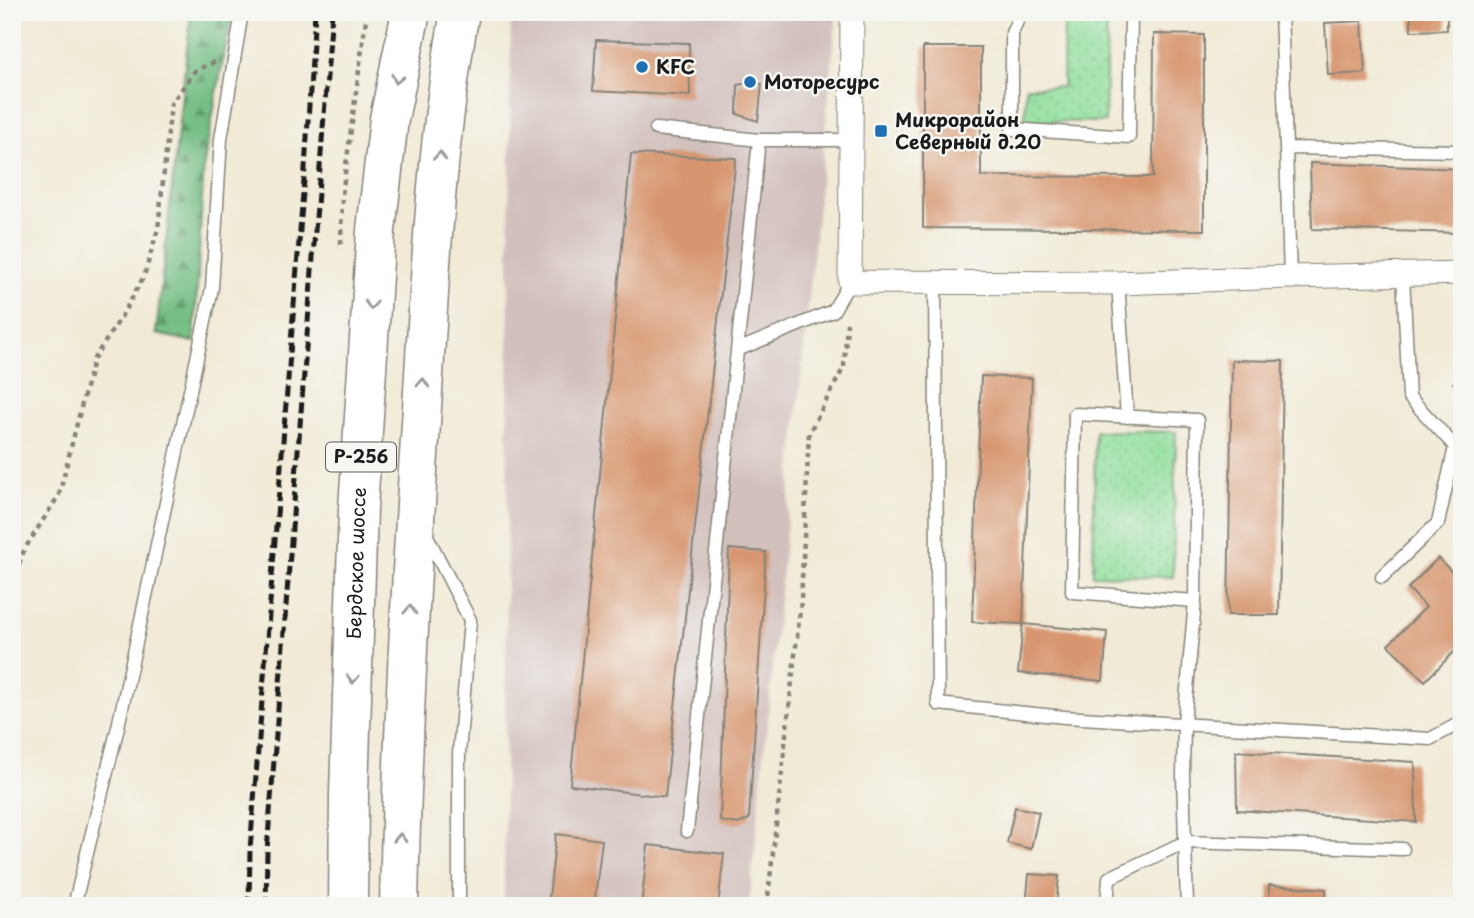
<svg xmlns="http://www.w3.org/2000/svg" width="1474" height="918" font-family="'Playpen Sans',sans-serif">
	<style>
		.industrial { fill: #d1c0bc }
		.forest { fill: url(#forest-firs); stroke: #486d50; stroke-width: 2 }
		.park { fill: url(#park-dots); stroke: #567e5c; stroke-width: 2 }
		.building { fill: #d79670 }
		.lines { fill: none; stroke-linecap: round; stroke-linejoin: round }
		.service-casing { stroke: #868379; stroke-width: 15 }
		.minor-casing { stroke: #868379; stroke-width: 25 }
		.trunk-casing { stroke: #868379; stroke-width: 41 }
		.path { stroke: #868379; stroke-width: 4.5; stroke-dasharray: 5 5; stroke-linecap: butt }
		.service { stroke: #fff; stroke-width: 12 }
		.minor { stroke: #fff; stroke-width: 23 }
		.trunk { stroke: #fff; stroke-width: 38 }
		.rail { stroke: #1c1c1c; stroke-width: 5; stroke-dasharray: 10 5; stroke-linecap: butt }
		.oneway { stroke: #999 }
		.poi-dot { fill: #1f6fb2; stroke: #f6f6f2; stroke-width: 2.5 }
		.labels { text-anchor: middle; stroke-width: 5; stroke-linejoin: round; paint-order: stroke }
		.shield { fill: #f6f6f2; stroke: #5d5d5c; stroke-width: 2 }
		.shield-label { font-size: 18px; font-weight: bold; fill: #1c1c1c }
		.poi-label { font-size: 19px; font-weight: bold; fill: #1c1c1c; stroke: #f6f6f2; text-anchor: start }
		.street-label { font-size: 19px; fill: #1c1c1c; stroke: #f6f6f2 }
	</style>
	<defs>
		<pattern id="forest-firs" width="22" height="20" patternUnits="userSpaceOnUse" patternTransform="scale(1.75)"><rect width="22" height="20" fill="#74be84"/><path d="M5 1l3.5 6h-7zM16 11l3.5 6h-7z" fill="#5e9a6b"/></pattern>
		<pattern id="park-dots" width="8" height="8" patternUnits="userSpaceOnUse" patternTransform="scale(1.75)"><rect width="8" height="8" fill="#91df9d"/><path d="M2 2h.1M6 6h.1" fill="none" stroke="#7cbf87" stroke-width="1.8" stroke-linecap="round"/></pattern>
	</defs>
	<rect width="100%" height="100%" fill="#f6f6f2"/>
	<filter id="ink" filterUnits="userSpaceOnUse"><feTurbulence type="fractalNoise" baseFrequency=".0143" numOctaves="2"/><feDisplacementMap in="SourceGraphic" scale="14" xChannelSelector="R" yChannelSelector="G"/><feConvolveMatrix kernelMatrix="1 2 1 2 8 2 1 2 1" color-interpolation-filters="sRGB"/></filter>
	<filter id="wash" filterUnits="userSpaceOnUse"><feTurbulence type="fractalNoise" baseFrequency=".00686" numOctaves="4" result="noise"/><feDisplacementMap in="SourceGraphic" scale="28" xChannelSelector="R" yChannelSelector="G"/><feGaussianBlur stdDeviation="1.57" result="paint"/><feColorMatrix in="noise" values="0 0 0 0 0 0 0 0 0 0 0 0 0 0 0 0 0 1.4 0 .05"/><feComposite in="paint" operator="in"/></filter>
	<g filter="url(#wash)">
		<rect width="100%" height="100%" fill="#f1ead6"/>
		<path class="industrial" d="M511,12H837L749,906H504Z"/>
		<path class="forest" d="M191,12H232L204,162L194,342L156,334Z"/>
		<path class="park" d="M1064,16H1107L1105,122L1025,121L1026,87H1063Z
			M1095,431L1176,432L1173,577L1093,575Z"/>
		<g id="blocks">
			<path class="building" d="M1411,12H1447V30L1411,31Z
				M1362,21L1365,73L1328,75L1325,23Z
				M1154,34L1204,35V230L923,228V47H981V176L1153,177Z
				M596,40L689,43L690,96L593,91Z
				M750,82L762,84L758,121L737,114L738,85Z
				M631,154L736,158L665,797L570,785Z
				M1310,163L1462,169V233L1312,229Z
				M1232,360L1283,361L1279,615H1228Z
				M1462,375V392L1453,383Z
				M981,376L1032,378L1023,624L972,622Z
				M729,549L766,552L749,819L738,824L720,821Z
				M1438,558L1462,582V644L1425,681L1388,645L1426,607L1408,588Z
				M1023,624L1107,632L1103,681L1018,673Z
				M1236,751L1415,762L1416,822L1237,810Z
				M1015,807L1039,812L1031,849L1007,843Z
				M556,834L602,840L594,906H548Z
				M648,845L724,854L718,906H641Z
				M1029,874L1059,876L1056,906H1026Z
				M1269,885L1326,889V906H1269Z"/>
		</g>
	</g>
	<g filter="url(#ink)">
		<use href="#blocks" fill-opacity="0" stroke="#868379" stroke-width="2"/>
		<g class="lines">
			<defs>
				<path id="service" d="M1021,12L1012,33V129L1129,137L1131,14L1124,12
					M1281,12L1286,148
					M1131,14L1146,12
					M656,129L759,140H850
					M1403,275L1409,397L1462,454
					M1290,277L1286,148L1462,151
					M935,283L938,704L1065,717L1430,739L1462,722
					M1118,283L1127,417
					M737,350L833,311L850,282
					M425,532L470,620L459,754V906
					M1382,577L1438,523L1455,447
					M687,831L759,140
					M74,906L118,727L212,288L221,139L242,12
					M1107,906L1109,878L1185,842L1403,849
					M1187,906L1183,775L1184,723L1195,601L1197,420L1075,414L1072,592L1195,601"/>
				<path id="minor" d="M852,12L850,282L1118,283L1290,277L1462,273"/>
				<g id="trunk">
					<path id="s1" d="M348,906L349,793L358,509L376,230L389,119L411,12"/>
					<path d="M399,906C402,740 411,574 422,408C430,276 436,143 460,12"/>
				</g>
			</defs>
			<use href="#service" class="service-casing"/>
			<use href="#minor" class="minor-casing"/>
			<use href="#trunk" class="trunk-casing"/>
			<path class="path" d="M341,244L342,195L367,12
				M12,583L24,550L59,495L93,360L120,319L144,276L158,229L171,104L195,71L216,61
				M767,906L801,601L809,433L844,367L847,323"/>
			<use href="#service" class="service"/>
			<use href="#minor" class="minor"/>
			<use href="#trunk" class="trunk"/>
			<path class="rail" d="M249,906L250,850L305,168L315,12
				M266,906L267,851L332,12"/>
		</g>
		<defs><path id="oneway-chevron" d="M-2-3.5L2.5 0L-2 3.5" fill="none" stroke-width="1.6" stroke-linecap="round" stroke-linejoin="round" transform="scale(1.75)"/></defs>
		<g class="oneway">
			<use href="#oneway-chevron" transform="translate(397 79) rotate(102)"/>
			<use href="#oneway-chevron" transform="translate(440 156) rotate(-85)"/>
			<use href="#oneway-chevron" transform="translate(371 305) rotate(94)"/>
			<use href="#oneway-chevron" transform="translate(423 383) rotate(-86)"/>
			<use href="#oneway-chevron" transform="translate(410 610) rotate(-87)"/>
			<use href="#oneway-chevron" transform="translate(353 679) rotate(92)"/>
			<use href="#oneway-chevron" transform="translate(400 838) rotate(-89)"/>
		</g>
	</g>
	<g class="poi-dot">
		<circle cx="642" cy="67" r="7"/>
		<circle cx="750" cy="82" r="7"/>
		<rect x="874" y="124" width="14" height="14" rx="3.5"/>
	</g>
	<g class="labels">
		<rect class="shield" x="326" y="442.5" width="70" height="29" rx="5"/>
		<g class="shield-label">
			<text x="361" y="463">Р-256</text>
		</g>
		<g class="poi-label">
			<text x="656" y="74">KFC</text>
			<text x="764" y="89">Моторесурс</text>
			<text x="895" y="127">Микрорайон<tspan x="895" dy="22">Северный д.20</tspan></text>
		</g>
		<g class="street-label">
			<text dy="7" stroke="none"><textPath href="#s1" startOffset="343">Бердское шоссе</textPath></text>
		</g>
	</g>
	<rect width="1474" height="918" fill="none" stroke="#f6f6f2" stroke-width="42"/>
</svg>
